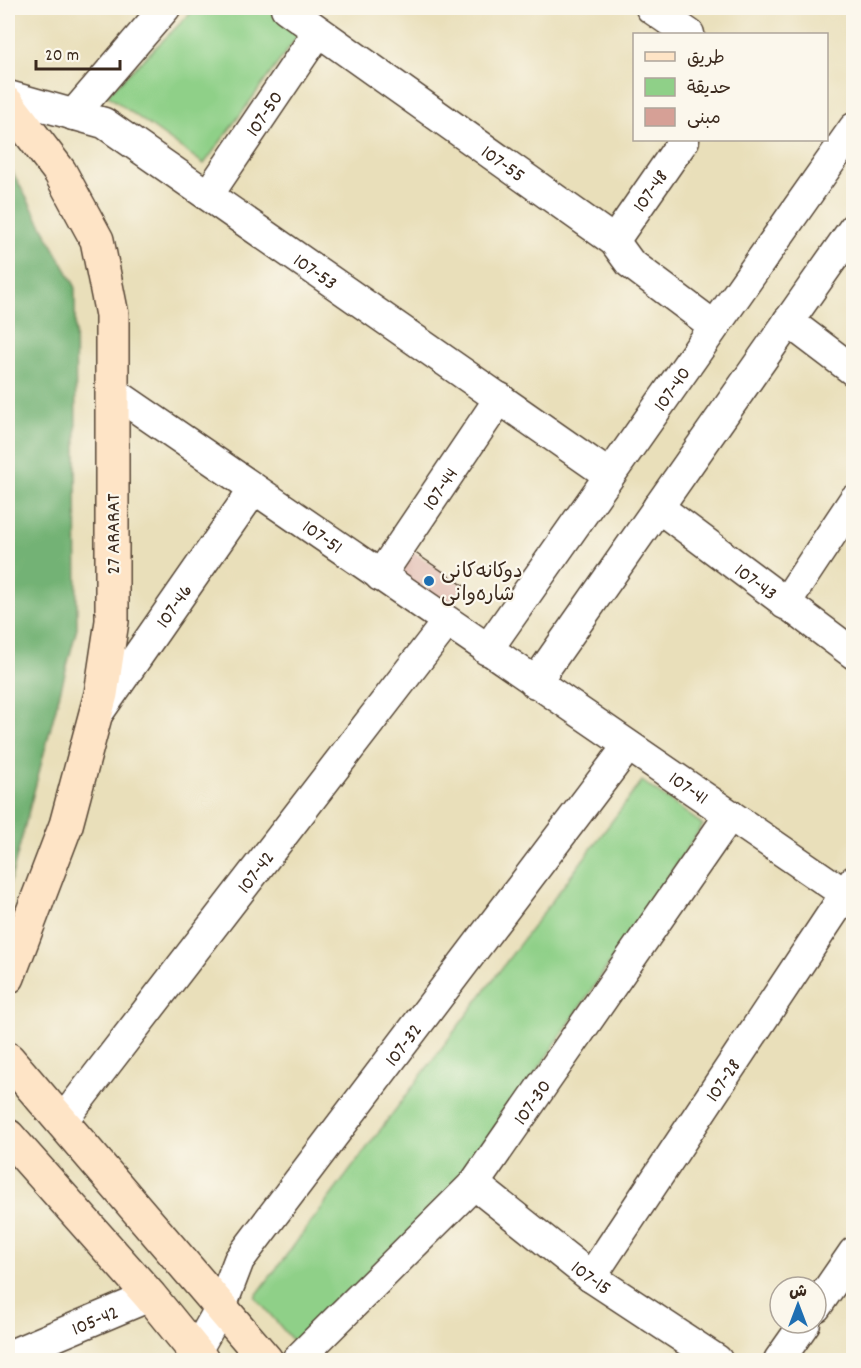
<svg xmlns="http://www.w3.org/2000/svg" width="861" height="1368" font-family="Dekko,'Playpen Sans Arabic',sans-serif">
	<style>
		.green { fill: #8fd088; stroke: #657d53; stroke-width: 1.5 }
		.forest { fill: #73b274; stroke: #576e49; stroke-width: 1.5 }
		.building { fill: #d6a096 }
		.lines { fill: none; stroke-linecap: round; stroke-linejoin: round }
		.street-casing { stroke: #554535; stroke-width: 33 }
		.secondary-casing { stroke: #554535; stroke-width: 36 }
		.street { stroke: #fff; stroke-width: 30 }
		.secondary { stroke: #fee4c6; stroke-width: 33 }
		.poi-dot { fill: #1f6fb2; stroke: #fbf7ec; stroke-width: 2 }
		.labels { text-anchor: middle; stroke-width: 4.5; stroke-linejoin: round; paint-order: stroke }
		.street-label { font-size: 20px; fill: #3b2a1e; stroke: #fbf7ec }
		.poi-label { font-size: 20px; fill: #3b2a1e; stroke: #fbf7ec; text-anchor: start }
	</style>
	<rect width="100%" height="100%" fill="#fbf7ec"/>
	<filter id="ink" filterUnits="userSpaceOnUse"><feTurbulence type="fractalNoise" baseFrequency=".0167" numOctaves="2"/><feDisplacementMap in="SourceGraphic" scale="12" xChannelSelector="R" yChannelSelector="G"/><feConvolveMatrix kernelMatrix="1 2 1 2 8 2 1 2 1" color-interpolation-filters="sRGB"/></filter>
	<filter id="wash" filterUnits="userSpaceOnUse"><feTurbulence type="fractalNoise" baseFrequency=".008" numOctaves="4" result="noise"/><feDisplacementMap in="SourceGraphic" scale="24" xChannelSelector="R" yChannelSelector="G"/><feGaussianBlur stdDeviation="1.35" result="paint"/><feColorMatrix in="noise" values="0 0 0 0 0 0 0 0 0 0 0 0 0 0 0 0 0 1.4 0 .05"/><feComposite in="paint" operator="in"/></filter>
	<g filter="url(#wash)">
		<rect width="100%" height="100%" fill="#e9dfba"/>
		<path class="green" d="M196,8H270L301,32L204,164L107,95Z
			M642,781L703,825L456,1191L300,1349L255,1297Z"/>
		<path class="forest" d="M8,164L75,286L77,628L8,890Z"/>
		<g id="blocks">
			<path class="building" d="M408,548L467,588L446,611L390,573Z"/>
		</g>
	</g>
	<g filter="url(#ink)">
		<use href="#blocks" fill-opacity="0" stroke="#554535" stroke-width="1.5"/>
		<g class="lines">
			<defs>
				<g id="street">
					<path id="s1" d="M286,8L614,241L630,263L714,326"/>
					<path d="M651,8L689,34"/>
					<path id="s2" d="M8,96L104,123L609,475"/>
					<path d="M73,115L165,8"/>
					<path id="s3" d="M208,195L318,32"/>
					<path id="s4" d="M614,241L684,140"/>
					<path d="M788,321L854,371"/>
					<path id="s5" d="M112,391L845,894"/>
					<path id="s6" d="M658,507L854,654"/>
					<path id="s7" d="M380,576L500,398"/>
					<path d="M785,604L854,500"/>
					<path id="s8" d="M487,650L854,128"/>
					<path d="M535,683L854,228"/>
					<path id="s9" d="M96,716L254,489"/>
					<path id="s10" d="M63,1120L447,622"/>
					<path id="s11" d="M474,1184L591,1277L717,1360"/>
					<path id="s12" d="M591,1277L854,881"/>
					<path d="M816,1307L854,1252"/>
					<path id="s13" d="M195,1353L221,1307L239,1260L628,746"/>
					<path id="s14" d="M8,1356L150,1296"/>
					<path id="s15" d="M297,1360L474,1184L730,815"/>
					<path d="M779,1360L805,1323"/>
				</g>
				<path id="secondary" d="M8,104L60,172L97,240L112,315V621L101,694L66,825L8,977
					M8,1059L266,1360
					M8,1136L150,1296L202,1360"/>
			</defs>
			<use href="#street" class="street-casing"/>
			<use href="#secondary" class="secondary-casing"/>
			<use href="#street" class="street"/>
			<use href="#secondary" class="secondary"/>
		</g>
	</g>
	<circle class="poi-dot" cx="429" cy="581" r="6"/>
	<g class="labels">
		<g class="street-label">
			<text dy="7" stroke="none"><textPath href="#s3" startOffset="99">107-50</textPath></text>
			<text dy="7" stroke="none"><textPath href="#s1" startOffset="267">107-55</textPath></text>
			<text dy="7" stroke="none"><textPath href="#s4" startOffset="62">107-48</textPath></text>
			<text dy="7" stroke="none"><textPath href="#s2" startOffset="358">107-53</textPath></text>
			<text dy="7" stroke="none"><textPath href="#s8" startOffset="320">107-40</textPath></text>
			<text dy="7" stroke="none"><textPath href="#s7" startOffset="106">107-44</textPath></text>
			<text transform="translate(112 534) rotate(-90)" y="7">27 ARARAT</text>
			<text dy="7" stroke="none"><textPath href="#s5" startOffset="256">107-51</textPath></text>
			<text dy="7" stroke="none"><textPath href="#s6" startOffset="123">107-43</textPath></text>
			<text dy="7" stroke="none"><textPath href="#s9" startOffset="135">107-46</textPath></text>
			<text dy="7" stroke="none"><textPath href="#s5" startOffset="700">107-41</textPath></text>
			<text dy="7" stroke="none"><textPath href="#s10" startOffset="314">107-42</textPath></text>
			<text dy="7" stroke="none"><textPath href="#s13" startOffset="374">107-32</textPath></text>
			<text dy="7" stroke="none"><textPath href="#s12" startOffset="237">107-28</textPath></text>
			<text dy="7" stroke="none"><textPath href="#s15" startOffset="350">107-30</textPath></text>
			<text dy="7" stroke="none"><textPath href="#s11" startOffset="150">107-15</textPath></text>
			<text dy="7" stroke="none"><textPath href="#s14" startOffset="94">105-42</textPath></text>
		</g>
		<g class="poi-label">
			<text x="441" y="577">دوکانەکانی<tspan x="441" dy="23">شارەوانی</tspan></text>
		</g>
	</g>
	<rect width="861" height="1368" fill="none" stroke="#fbf7ec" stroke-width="30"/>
	<rect x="633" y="33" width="195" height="108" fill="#fbf7ec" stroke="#aea59a" stroke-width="1.5"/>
	<rect x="645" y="52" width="30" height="9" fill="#fee4c6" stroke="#aea59a" stroke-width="1.5"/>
	<text x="687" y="63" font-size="18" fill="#3b2a1e">طريق</text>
	<rect x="645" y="78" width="30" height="18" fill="#8fd088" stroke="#aea59a" stroke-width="1.5"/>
	<text x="687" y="93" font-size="18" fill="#3b2a1e">حديقة</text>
	<rect x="645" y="108" width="30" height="18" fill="#d6a096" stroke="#aea59a" stroke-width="1.5"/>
	<text x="687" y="123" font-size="18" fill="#3b2a1e">مبنى</text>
	<g transform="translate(798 1305)"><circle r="28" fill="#fbf7ec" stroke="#aea59a" stroke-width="1.5"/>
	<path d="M0-4.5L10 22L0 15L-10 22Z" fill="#1f6fb2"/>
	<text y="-9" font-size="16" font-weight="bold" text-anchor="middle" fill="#3b2a1e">ش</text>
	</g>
	<path d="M36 60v9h84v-9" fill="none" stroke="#3b2a1e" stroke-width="3"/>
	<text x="45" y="60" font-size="18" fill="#3b2a1e" stroke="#fbf7ec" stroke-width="4.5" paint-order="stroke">20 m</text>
</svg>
